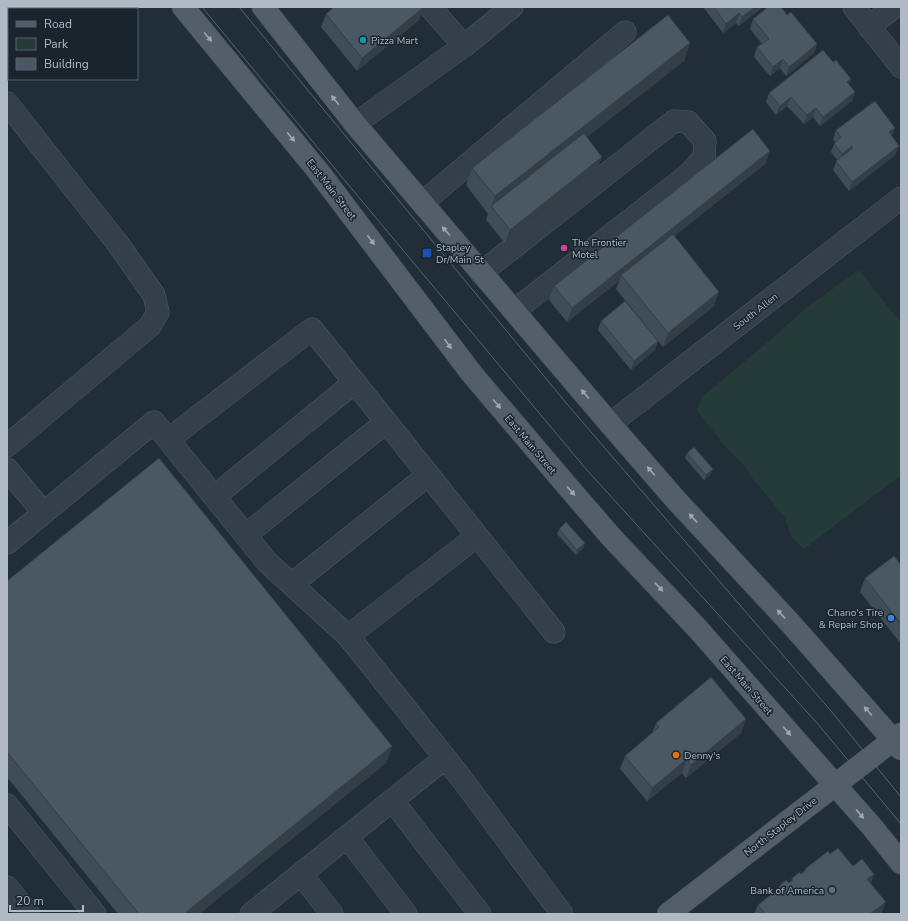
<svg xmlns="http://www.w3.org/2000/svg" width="908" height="921" font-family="'Nunito Sans',sans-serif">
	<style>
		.green { fill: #243b3a }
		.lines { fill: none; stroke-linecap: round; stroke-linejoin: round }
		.minor-casing { stroke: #505a63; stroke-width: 23 }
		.major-casing { stroke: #414b55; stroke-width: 23 }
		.minor { stroke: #353f49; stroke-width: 22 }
		.major { stroke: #535e69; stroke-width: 22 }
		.tram { stroke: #576470; stroke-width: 1 }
		.wall { fill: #404c56 }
		.shaded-wall { fill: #343e46 }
		.building { fill: #4a5864; stroke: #343e46 }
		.oneway { fill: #9da8b3 }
		.culture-dot { fill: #0f9aa8; stroke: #1a242d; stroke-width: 1.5 }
		.hotel-dot { fill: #d1479c; stroke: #1a242d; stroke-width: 1.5 }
		.transit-dot { fill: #1a4fb4; stroke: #1a242d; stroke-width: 1.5 }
		.shop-dot { fill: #3f7fe0; stroke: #1a242d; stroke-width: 1.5 }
		.food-dot { fill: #e8710a; stroke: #1a242d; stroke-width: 1.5 }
		.service-dot { fill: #5c6f8a; stroke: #1a242d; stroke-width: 1.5 }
		.labels { text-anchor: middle; stroke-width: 3; stroke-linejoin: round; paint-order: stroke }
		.poi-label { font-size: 10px; fill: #b0bac5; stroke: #1a242d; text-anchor: start }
		.street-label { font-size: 10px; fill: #b0bac5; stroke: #1a242d }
	</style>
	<rect width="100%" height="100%" fill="#212e38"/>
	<path class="green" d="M859,270L901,323V475L804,549L792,538L785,518L752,478L747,469L723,444L697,410L702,397L775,336L806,308Z"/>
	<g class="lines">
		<defs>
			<path id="minor" d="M430,7L464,46
				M854,7L901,67
				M869,27L894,7
				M7,103L118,244L154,295L158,312L150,326L7,446
				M355,124L464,46L512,7
				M422,203L625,32
				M481,273L674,121L688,122L705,141L704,157L689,174L514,311
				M610,424L901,198
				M169,439L312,329L554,632
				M7,469L44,513
				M215,496L355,382
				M246,535L386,422
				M7,543L154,422L267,562L348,636L462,779L562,914
				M292,584L428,475
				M348,636L477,536
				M392,800L480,914
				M7,805L95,914
				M347,837L406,914
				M301,874L332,914
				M7,887L29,914
				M251,914L445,758"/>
			<path id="major" d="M183,7L318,171L472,374L568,487L613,539L697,628L873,828L901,863
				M263,7L355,124L610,424L676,500L792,625L901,749
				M668,914L901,734"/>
		</defs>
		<use href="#minor" class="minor-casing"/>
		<use href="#major" class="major-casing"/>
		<use href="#minor" class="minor"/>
		<use href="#major" class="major"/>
		<path class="tram" d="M202,7L346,182L586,469L817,723L901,824
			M239,7L567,404L831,711L901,797"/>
	</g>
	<path class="wall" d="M424,7L419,20L357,71L321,27L326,14Z
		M703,7H763L739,26L736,23L723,33Z
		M787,15L817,44L814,53L786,76L780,68L770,76L754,57L757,47L762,44L750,29L753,19Z
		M690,43L684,61L587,137L597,170L505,243L486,220L488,214L466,185L472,168Z
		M849,84L852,101L820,126L813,117L804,124L787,106L776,115L766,102L769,93Z
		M895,128L892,136L895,155L849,191L833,170L837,160L831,152L835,142L833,140L836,130Z
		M770,151L765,164L674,236L714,306L663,347L616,289L620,280L567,322L549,300L554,286Z
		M601,321L658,341L655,350L631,370L598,330Z
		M687,453L711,474L704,480L685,458Z
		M559,529L585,543L583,548L576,555L557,534Z
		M901,565V644L860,592L865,578Z
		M7,581L392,746L386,763L199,914H118L7,777Z
		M746,719L741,733L686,778L682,773L647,801L620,769L625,756L652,733L656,723Z
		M830,854L853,866L874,874L871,883L881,914H754L758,905L779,888L780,885L789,883L791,882L792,878L801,874L803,872L805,869Z"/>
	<path class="shaded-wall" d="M424,7L419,20L357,71L362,58Z
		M755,7H763L739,26L742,17Z
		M739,13L736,23L723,33L726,24Z
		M690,43L684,61L493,210L491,207L495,196Z
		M817,44L814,53L786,76L789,67Z
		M783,59L780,68L770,76L773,67Z
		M851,79L848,88L847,82Z
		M855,92L852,101L820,126L823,117Z
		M791,97L787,106L776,115L780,106Z
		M816,108L813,117L804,124L807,115Z
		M895,128L891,137L889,132Z
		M852,146L849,156L839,163L842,154Z
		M899,146L895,155L849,191L852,182Z
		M770,151L765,164L623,277L621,275L620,280L567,322L572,308Z
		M602,157L597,170L505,243L510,230Z
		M719,292L714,306L663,347L668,333Z
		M658,341L655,350L631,370L634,361Z
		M713,469L711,474L704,480L706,475Z
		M585,543L583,548L576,555L577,550Z
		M746,719L741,733L686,778L691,765Z
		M392,746L386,763L199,914H184Z
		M687,759L682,773L647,801L652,788Z
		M874,874L868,891L867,879Z
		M886,902L881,914H870Z"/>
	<path class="building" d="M334,7H424L362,58L326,14Z
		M714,7H755L742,17L739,13L726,24Z
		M768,7H781L787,15L791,12L817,44L789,67L783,59L773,67L757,47L769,39L753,19Z
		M668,15L690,43L495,196L472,168Z
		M823,50L833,62L836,60L851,79L847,82L855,92L823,117L816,108L807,115L791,97L780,106L769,93Z
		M875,101L895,128L889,132L899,146L852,182L836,161L853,148L852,146L842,154L834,143L841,137L836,130Z
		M753,129L770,151L572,308L554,286Z
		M584,133L602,157L510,230L491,206Z
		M673,234L719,292L668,333L621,275Z
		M625,301L658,341L634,361L601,321Z
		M694,447L713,469L706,475L687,453Z
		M159,458L392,746L184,914H139L7,752V581Z
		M566,522L585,543L577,550L559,529Z
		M894,556L901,565V624L865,578Z
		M711,677L746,719L691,765L687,759L652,788L625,756L659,727L656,723Z
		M838,848L853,866L862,859L874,874L867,879L886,902L870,914H765L758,905L781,886L780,885L786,880L789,883L793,880L792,878L800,872L801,874L806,870L805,869L828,851L830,854Z"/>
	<defs><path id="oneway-solid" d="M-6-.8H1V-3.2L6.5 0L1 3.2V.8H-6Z"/></defs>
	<g class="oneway">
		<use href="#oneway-solid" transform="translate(208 37) rotate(50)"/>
		<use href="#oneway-solid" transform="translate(335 100) rotate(-129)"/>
		<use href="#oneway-solid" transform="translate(291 137) rotate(50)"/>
		<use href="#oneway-solid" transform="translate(446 231) rotate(-131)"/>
		<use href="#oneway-solid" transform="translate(371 240) rotate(53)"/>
		<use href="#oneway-solid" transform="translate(448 344) rotate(54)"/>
		<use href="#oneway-solid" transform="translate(585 394) rotate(-130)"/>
		<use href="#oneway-solid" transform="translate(497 404) rotate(50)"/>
		<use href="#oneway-solid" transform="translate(651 471) rotate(-131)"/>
		<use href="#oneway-solid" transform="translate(571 491) rotate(48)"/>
		<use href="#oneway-solid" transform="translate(693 518) rotate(-133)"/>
		<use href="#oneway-solid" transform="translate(659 587) rotate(47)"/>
		<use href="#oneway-solid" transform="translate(781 614) rotate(-133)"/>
		<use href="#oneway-solid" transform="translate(868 711) rotate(-132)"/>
		<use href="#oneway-solid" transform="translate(787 731) rotate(49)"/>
		<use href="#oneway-solid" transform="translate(860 814) rotate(49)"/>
	</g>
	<circle class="culture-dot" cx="363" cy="40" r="4"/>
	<circle class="hotel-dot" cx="564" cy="248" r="4"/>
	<rect class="transit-dot" x="422" y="248" width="10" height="10" rx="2"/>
	<circle class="shop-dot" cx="891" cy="618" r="4"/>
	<circle class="food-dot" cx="676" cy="755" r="4"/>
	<circle class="service-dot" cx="832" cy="890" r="4"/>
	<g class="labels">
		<g class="poi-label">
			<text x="371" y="44">Pizza Mart</text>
			<text x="572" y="246">The Frontier<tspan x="572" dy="12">Motel</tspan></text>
			<text x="436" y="251">Stapley<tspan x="436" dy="12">Dr/Main St</tspan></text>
			<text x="883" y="616" text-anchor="end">Chano's Tire<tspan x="883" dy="12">&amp; Repair Shop</tspan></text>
			<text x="684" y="759">Denny's</text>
			<text x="824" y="894" text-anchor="end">Bank of America</text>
		</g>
		<g class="street-label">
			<text transform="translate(332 189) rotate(52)" y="4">East Main Street</text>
			<text transform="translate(755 311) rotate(-38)" y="4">South Allen</text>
			<text transform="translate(531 444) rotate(50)" y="4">East Main Street</text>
			<text transform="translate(747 685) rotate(49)" y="4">East Main Street</text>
			<text transform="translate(780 826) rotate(-38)" y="4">North Stapley Drive</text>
		</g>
	</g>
	<rect width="908" height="921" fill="none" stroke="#b0bac5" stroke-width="16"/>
	<rect x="8" y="8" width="130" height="72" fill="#1a242d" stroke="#56606a"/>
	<rect x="16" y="21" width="20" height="6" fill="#535e69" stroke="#56606a"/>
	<text x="44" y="28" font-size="12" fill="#b0bac5">Road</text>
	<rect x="16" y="38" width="20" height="12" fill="#243b3a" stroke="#56606a"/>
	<text x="44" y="48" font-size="12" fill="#b0bac5">Park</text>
	<rect x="16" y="58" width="20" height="12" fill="#4a5864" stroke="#56606a"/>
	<text x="44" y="68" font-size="12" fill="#b0bac5">Building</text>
	<path d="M10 905v6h73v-6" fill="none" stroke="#b0bac5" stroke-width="2"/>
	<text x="16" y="905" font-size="12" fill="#b0bac5" stroke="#1a242d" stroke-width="3" paint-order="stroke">20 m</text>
</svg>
